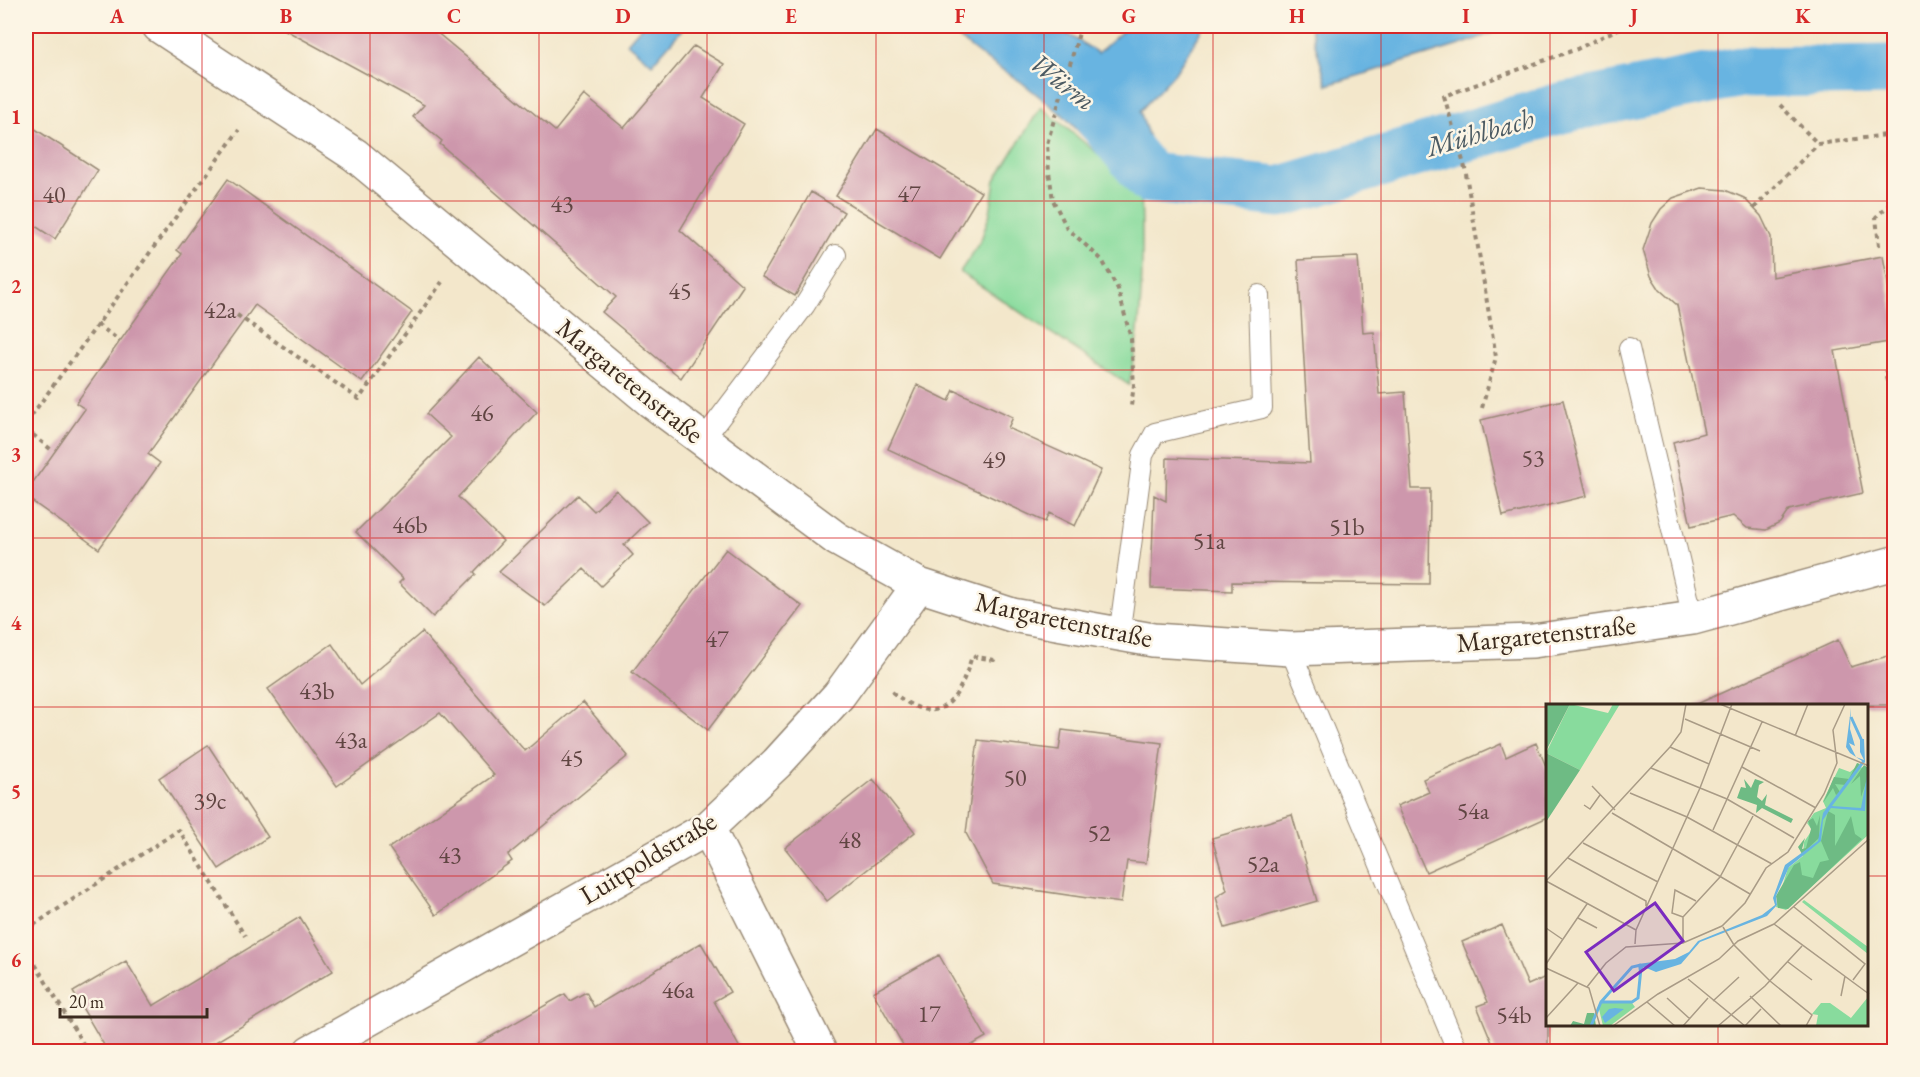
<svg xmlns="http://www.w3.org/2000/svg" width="1920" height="1077" font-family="'EB Garamond',serif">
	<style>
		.green { fill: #88db9d; stroke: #62825e; stroke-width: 1.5 }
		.water { fill: #68b4e1; stroke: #526f80; stroke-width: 1.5 }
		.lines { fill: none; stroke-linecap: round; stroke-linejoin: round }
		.canal { stroke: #68b4e1; stroke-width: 51 }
		.building { fill: #cd97ac }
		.lane-casing { stroke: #978874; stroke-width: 22 }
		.street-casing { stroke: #978874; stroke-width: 36 }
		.path { stroke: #978874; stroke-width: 4; stroke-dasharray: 4.5 4.5; stroke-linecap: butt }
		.lane { stroke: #fff; stroke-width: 20 }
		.street { stroke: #fff; stroke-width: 33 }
		.grid { fill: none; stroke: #d62828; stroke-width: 1.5; stroke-opacity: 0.55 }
		.labels { text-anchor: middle; stroke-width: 5; stroke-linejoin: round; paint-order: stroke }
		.number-label { font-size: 24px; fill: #604542 }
		.street-label { font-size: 27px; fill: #3b2a1e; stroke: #fcf5e5 }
		.water-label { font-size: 28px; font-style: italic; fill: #4b5a62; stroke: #fcf5e5 }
		.inset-river { fill: none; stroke: #68b4e1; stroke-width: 3 }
		.inset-road { fill: none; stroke: #a99b86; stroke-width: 1.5 }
		.view { fill: #7b2cbf; fill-opacity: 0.15; stroke: #7b2cbf; stroke-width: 3 }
		.inset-edge { fill: none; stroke: #3b2a1e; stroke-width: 3 }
		.neatline { fill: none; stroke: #d62828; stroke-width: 2 }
		.grid-label { font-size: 20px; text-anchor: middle; font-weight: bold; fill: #d62828 }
	</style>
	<rect width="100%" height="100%" fill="#fcf5e5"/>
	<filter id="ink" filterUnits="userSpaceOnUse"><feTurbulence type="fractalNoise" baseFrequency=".0167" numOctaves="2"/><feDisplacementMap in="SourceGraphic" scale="12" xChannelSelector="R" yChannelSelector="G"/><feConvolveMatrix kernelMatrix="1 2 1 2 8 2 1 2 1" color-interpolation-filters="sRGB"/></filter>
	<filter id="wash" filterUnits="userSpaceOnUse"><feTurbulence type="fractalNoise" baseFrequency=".008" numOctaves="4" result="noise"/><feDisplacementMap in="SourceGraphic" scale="24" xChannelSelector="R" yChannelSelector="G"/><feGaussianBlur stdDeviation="1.35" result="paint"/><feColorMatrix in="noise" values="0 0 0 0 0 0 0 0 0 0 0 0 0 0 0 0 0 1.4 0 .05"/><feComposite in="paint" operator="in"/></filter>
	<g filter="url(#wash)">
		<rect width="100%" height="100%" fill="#f3e7cb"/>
		<path class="green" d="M1041,107L1141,189C1143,256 1144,319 1129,385L960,272L981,240L990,213L995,180Z"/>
		<path class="water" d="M642,26H685L652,64L627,43Z
			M947,26H1055L1098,53L1128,26H1205L1175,73L1140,111L1153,150L1134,174L1106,160L1064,116L1020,81L984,58L953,34Z
			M1310,26H1512L1460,45L1327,85Z"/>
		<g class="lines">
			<path class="canal" d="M1098,115L1150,178L1279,192L1561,108L1741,72L1894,70"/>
		</g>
		<g id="blocks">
			<path class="building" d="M278,26H429L555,131L584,95L624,128L694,46L724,64L703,98L744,124L680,230L743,286L681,378L602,312L616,297L440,144L442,141L413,117L424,105Z
				M26,123L98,170L55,239L26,220Z
				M877,129L981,192L940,259L836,196Z
				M228,179L412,312L362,382L255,305L148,454L160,463L99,549L26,497V492L85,409L76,403L182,254L177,250Z
				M1702,188L1725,190L1744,198L1761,216L1771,237L1772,277L1883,256L1894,317V341L1835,351L1863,493L1789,510L1780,523L1766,530L1747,528L1733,516L1691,526L1673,442L1704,433L1677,305L1660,290L1651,276L1643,250L1652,223L1661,209L1673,198Z
				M811,192L844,212L795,296L762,277Z
				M1358,257L1363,333L1374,332L1379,394L1405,392L1412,489H1430L1429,584L1232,582V591L1151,588L1154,495L1166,501L1167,458L1310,463L1298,260Z
				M479,357L537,412L458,497L503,541L474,572L476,574L433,617L399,583L403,579L356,532L451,437L426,414Z
				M917,385L949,401L954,390L1013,417L1008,428L1101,470L1075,526L1049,513L1045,522L888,449Z
				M1563,400L1587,496L1503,516L1481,420Z
				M616,490L648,522L624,545L633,555L601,586L584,569L545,606L499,572L578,495L594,511Z
				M726,549L802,606L708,730L632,672Z
				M422,632L525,751L583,702L628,756L508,855L512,861L436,915L389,848L494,775L440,713L337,786L268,689L332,644L360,685Z
				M1838,640L1851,667L1894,654V705H1695Z
				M1062,730L1162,743L1146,863L1127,861L1121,903L993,884L966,833L978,740L1059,750Z
				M1536,743L1548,771V817L1426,872L1397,806L1429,792L1423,779L1501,744L1506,757Z
				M208,745L268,837L219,869L159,778Z
				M873,779L915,832L827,901L785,848Z
				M1292,815L1317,901L1225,928L1216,897L1227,890L1212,838Z
				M300,917L333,971L199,1052H108L73,992L126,961L153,1006Z
				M1502,925L1528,985L1548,976V1052H1496L1477,1006L1488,1002L1462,942Z
				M701,943L730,992L714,1001L742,1052H464L565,994L570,1001L586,992L594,1007Z
				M939,955L986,1037L960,1052H907L873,992Z"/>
		</g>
	</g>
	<g filter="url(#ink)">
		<use href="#blocks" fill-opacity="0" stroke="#978874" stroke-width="1.5"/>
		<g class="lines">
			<defs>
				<path id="lane" d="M1629,348L1693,618
					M703,440L805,305L836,255
					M1119,636L1143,455L1155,433L1262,408L1259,295
					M1290,649L1458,1052"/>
				<path id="street" d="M159,26L355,155L651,401L837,539L919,585L1012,615L1153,640L1290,649L1533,641L1693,618L1894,563
					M708,828L820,1052
					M310,1052L708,828L777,763L839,695L919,585"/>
			</defs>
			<use href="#lane" class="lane-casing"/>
			<use href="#street" class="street-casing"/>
			<path class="path" d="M1081,26L1047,144L1049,172L1053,200L1067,228L1102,260L1118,289L1131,339L1134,385L1131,406
				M1780,105L1818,144
				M1754,208L1818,144L1894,134
				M1879,246L1876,217L1894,200
				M237,315L359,399L442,282
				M97,324L120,341
				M1894,362L1885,374L1894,404
				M1482,408L1496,357L1465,168L1444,96L1577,49L1624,26
				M26,423L239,130
				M26,429L54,452
				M892,692C941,731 958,702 972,656L994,660L996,655
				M26,930L179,830L245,936
				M26,949L88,1052
				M26,1049L27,1052"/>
			<use href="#lane" class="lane"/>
			<use href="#street" class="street"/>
		</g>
	</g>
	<path class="grid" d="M202,26V1052M370,26V1052M539,26V1052M707,26V1052M876,26V1052M1044,26V1052M1213,26V1052M1381,26V1052M1550,26V705M1718,26V705M26,201H1894M26,370H1894M26,538H1894M26,707H1548M1868,707H1894M26,876H1548M1868,876H1894M1550,1024V1052M1718,1024V1052"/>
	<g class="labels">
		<g class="number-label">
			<text x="909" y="202">47</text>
			<text x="54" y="203">40</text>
			<text x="562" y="212">43</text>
			<text x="680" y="299">45</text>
			<text x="220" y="318">42a</text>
			<text x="482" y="421">46</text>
			<text x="1533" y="466">53</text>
			<text x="994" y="468">49</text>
			<text x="410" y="533">46b</text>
			<text x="1347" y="535">51b</text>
			<text x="1209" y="549">51a</text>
			<text x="717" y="647">47</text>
			<text x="317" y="699">43b</text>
			<text x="351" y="748">43a</text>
			<text x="572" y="766">45</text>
			<text x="1015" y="786">50</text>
			<text x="210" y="809">39c</text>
			<text x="1473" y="819">54a</text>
			<text x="1099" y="841">52</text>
			<text x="850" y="848">48</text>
			<text x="450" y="863">43</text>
			<text x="1263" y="872">52a</text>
			<text x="678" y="998">46a</text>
			<text x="929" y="1022">17</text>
			<text x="1514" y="1023">54b</text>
		</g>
		<g class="street-label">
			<text transform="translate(630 381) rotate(39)" y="9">Margaretenstraße</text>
			<text transform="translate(1064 620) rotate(12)" y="9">Margaretenstraße</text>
			<text transform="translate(1546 634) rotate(-6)" y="9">Margaretenstraße</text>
			<text transform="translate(648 858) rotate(-31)" y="9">Luitpoldstraße</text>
		</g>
		<g class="water-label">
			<text transform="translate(1063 81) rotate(38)" y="10">Würm</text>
			<text transform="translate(1480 132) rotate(-16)" y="10">Mühlbach</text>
		</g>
	</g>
	<g transform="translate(1546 704)">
		<rect width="322" height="322" fill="#f3e7cb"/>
		<path d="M24,0L62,9L67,0H74L34,66L0,49ZM310,63L323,64L322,131L240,206L230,203L242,164L257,152L258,138L266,126L261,119L268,109L280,104L277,97L293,64L304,68ZM258,196L322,243V250L256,198ZM322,293V322H270L272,311L266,310L275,299H284L305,314ZM55,299H86L89,303L64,322H57L53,305Z" fill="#88db9d"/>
		<path d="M0,0H24L0,47ZM0,49L34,66L0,118ZM311,59L314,60L300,81L289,80L294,88L290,91L287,84L277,99L288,73L303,75ZM318,61L322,64V73L315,93L314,72L305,80ZM198,75L205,84L209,75L218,78L213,81L211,93L216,97L221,90L219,101L247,115L245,119L216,104L210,109L211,101L191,94L195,83L200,84ZM282,107L289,111V142L305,112L309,130L316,135L242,205L232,204L230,192L248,161L254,158L256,171L267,174L274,158L283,156L275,137ZM274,111L273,134L256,150L252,143L259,134L256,145L260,144L265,125L262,117L267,114L271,122ZM41,309H48L50,322H24L27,317L38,320Z" fill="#6ebb84"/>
		<path d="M305,4L304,25L309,42L303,39L310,53L318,56L314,48V35H318L319,58L286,102L315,104L321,72L319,107L285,104L277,116L275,137L243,163L230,192L231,201L221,212L154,238L135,260L110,268L98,263L93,268L92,260L129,255L143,248L152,237L216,211L229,201L227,194L239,161L272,137L277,109L316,57L304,49L300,43ZM63,305L69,304L78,305L59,319L56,313Z" fill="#68b4e1"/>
		<path class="inset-river" d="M305,13L316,37M55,298L86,263L95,261M45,322L55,298H86L92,294L95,264"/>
		<path class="inset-road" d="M174,0L323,62M139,15L214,47M249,32L262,0M124,43L163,60M196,63L270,104M105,64L181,95L248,134M46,82L69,106M84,89L141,113L226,160M38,101L44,105L54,91M66,109L204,190M167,126L216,18M37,139L112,178M22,154L100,197V202M0,177L124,43L135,28L140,0M0,177L90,226M248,203L319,260L307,276M137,213L126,209L129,186L150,197M32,214L51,224M228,220L323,290M177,223L188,241L224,277L266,311L260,322M0,224L16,235M137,239V213L174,173L207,112M89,240L90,226L154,84L186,0M242,258L266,276M0,260L41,200M0,264L43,284L54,322M142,275L199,322M41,283L60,259L80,243L137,239L176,222L199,199L220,164L242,148L278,90L291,59L287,26L299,0M204,292L235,322M295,292L299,272M121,294L144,315M167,297L193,273M101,298L129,322M0,314L32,279M67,322L112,290L173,255L192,237L228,220L323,135M137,322L162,294M172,322L219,282L256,242M199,322L215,305"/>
		<path class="view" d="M109,199L137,237L68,287L40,248Z"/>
		<rect width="322" height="322" class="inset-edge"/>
	</g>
	<rect width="1920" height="1077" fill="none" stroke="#fcf5e5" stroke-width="66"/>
	<path d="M60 1008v9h147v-9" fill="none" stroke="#3b2a1e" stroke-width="3"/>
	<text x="69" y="1008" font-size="18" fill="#3b2a1e" stroke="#fcf5e5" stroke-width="4.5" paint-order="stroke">20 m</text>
	<rect x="33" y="33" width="1854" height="1011" class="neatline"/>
	<g class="grid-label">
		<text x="117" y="23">A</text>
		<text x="286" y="23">B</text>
		<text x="454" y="23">C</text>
		<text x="623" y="23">D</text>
		<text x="791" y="23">E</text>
		<text x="960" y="23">F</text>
		<text x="1129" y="23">G</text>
		<text x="1297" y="23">H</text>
		<text x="1466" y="23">I</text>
		<text x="1634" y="23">J</text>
		<text x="1803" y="23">K</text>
		<text x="16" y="124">1</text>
		<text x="16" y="293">2</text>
		<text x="16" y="461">3</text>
		<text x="16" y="630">4</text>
		<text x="16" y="798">5</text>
		<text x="16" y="967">6</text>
	</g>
</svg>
